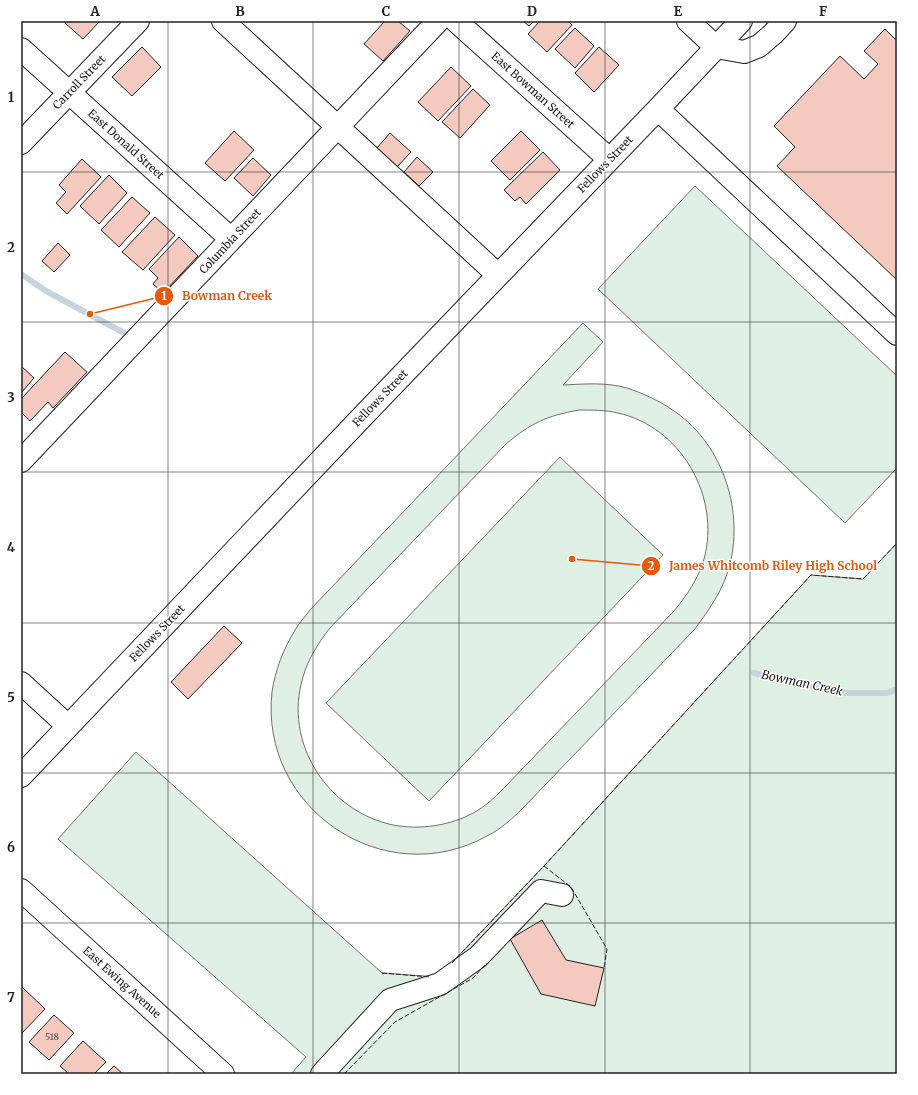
<svg xmlns="http://www.w3.org/2000/svg" width="918" height="1095" font-family="Merriweather,serif">
	<style>
		.green { fill: #e0efe3; stroke: #6f6f6f; fill-rule: evenodd }
		.lines { fill: none; stroke-linecap: round; stroke-linejoin: round }
		.stream { stroke: #c7d3dd; stroke-width: 6 }
		.building { fill: #f3c9c0; stroke: #222 }
		.minor-casing { stroke: #222; stroke-width: 24 }
		.minor { stroke: #fff; stroke-width: 22 }
		.fence { stroke: #222; stroke-width: 1; stroke-dasharray: 5 2; stroke-linecap: butt }
		.grid { fill: none; stroke: #222; stroke-width: 1; stroke-opacity: 0.55 }
		.labels { text-anchor: middle; stroke-width: 3; stroke-linejoin: round; paint-order: stroke }
		.number-label { font-size: 9px; fill: #564c4a }
		.street-label { font-size: 11px; fill: #222; stroke: #fff }
		.water-label { font-size: 12px; font-style: italic; fill: #222; stroke: #fff }
		.leader { fill: none; stroke: #e8590c; stroke-width: 1.5 }
		.callout-dot { fill: #e8590c; stroke: #fff; stroke-width: 1.5 }
		.mark-label { font-size: 12px; text-anchor: middle; font-weight: bold; fill: #fff }
		.callout-label { font-size: 12px; text-anchor: middle; font-weight: bold; fill: #e8590c; stroke: #fff; stroke-width: 3; stroke-linejoin: round; paint-order: stroke }
		.neatline { fill: none; stroke: #222; stroke-width: 1.5 }
		.grid-label { font-size: 13px; text-anchor: middle; font-weight: bold; fill: #222 }
	</style>
	<rect width="100%" height="100%" fill="#fff"/>
	<path class="green" d="M695,186L897,376V468L845,523L598,289Z
		M583,323L603,342L563,385C584,384 606,382 627,388C642,393 658,400 671,409C721,441 744,507 730,564C724,589 709,610 694,630L523,808C512,819 501,829 487,836C384,893 259,808 272,692C275,670 284,648 295,630C299,623 305,617 310,610ZM579,410C592,410 605,410 618,413C681,427 721,497 704,559C698,579 687,595 674,611L503,789C494,798 486,806 475,812C450,826 420,830 393,825C327,811 283,742 303,677C308,659 318,644 329,629L506,444C531,423 546,416 579,410Z
		M560,457L663,555L429,801L326,703Z
		M897,543V1074H291L306,1057L58,839L136,752L382,973L438,977L544,866L811,575L863,579Z"/>
	<g class="lines">
		<path class="stream" d="M21,274L46,291L126,334
			M754,673L803,685L844,693H887L897,689"/>
	</g>
	<path class="building" d="M67,21H100L83,39L65,23Z
		M385,21H398L410,31L383,61L364,44Z
		M523,21H534L529,26Z
		M540,21H568L572,25L547,52L528,34Z
		M575,28L594,46L575,68L555,49Z
		M885,29L897,41V280L777,166L795,147L774,126L840,56L864,79L878,64L864,51Z
		M142,47L161,67L132,96L112,77Z
		M599,47L619,65L594,92L575,73Z
		M451,67L471,86L438,121L418,102Z
		M473,89L490,105L460,138L442,122Z
		M234,131L254,150L225,181L205,163Z
		M521,131L540,150L510,180L491,161Z
		M390,133L411,152L396,168L376,149Z
		M543,152L560,170L526,204L520,197L515,201L504,190Z
		M417,157L433,172L419,186L404,172Z
		M253,158L271,175L253,196L234,178Z
		M82,159L101,177L67,214L56,203L66,192L59,185Z
		M109,175L127,193L99,224L80,206Z
		M132,197L150,213L119,247L101,230Z
		M155,217L175,235L143,270L122,252Z
		M179,237L198,256L163,293L153,284L158,278L149,269Z
		M58,243L70,255L54,272L42,261Z
		M65,352L87,372L53,408L48,402L30,421L21,412V399Z
		M21,366L34,378L21,393Z
		M224,626L242,643L188,699L171,682Z
		M542,920L566,960L604,968L595,1006L541,994L510,939Z
		M21,986L45,1009L22,1033H21Z
		M54,1015L74,1033L49,1060L29,1042Z
		M83,1041L106,1062L94,1074H69L60,1066Z
		M114,1066L123,1074H106Z"/>
	<g class="lines">
		<defs>
			<path id="minor" d="M223,21L498,275
				M456,21L609,159
				M688,21L716,47L744,52L759,46L773,34L785,21
				M21,49L231,239
				M658,109L897,334
				M21,143L138,21
				M21,461L438,21
				M21,683L68,726
				M21,776L362,417L658,109L741,21
				M21,890L223,1074
				M322,1074L390,1000L440,984L478,957L541,891L562,895"/>
		</defs>
		<use href="#minor" class="minor-casing"/>
		<use href="#minor" class="minor"/>
		<path class="fence" d="M544,866L571,887L607,949L604,968
			M452,963L544,866L811,575L863,579L897,543
			M382,973L430,977
			M344,1074L395,1022L473,978L487,963"/>
	</g>
	<path class="grid" d="M168,21V1074M313,21V1074M459,21V1074M605,21V1074M750,21V1074M21,172H897M21,322H897M21,472H897M21,623H897M21,773H897M21,923H897"/>
	<g class="labels">
		<g class="number-label">
			<text x="52" y="1040">518</text>
		</g>
		<g class="street-label">
			<text transform="translate(79 82) rotate(-46)" y="4">Carroll Street</text>
			<text transform="translate(533 90) rotate(42)" y="4">East Bowman Street</text>
			<text transform="translate(126 144) rotate(42)" y="4">East Donald Street</text>
			<text transform="translate(605 164) rotate(-46)" y="4">Fellows Street</text>
			<text transform="translate(230 241) rotate(-47)" y="4">Columbia Street</text>
			<text transform="translate(380 398) rotate(-46)" y="4">Fellows Street</text>
			<text transform="translate(157 633) rotate(-46)" y="4">Fellows Street</text>
			<text transform="translate(122 982) rotate(42)" y="4">East Ewing Avenue</text>
		</g>
		<g class="water-label">
			<text transform="translate(802 683) rotate(12)" y="4">Bowman Creek</text>
		</g>
	</g>
	<path class="leader" d="M90 314L164 296M572 559L651 566"/>
	<g class="callout-dot">
		<circle cx="90" cy="314" r="4"/>
		<circle cx="572" cy="559" r="4"/>
		<circle cx="164" cy="296" r="10"/>
		<circle cx="651" cy="566" r="10"/>
	</g>
	<g class="mark-label">
		<text x="164" y="300">1</text>
		<text x="651" y="570">2</text>
	</g>
	<g class="callout-label">
		<text x="227" y="300">Bowman Creek</text>
		<text x="773" y="570">James Whitcomb Riley High School</text>
	</g>
	<rect width="918" height="1095" fill="none" stroke="#ffffff" stroke-width="44"/>
	<rect x="22" y="22" width="874" height="1051" class="neatline"/>
	<g class="grid-label">
		<text x="95" y="16">A</text>
		<text x="240" y="16">B</text>
		<text x="386" y="16">C</text>
		<text x="532" y="16">D</text>
		<text x="678" y="16">E</text>
		<text x="823" y="16">F</text>
		<text x="11" y="102">1</text>
		<text x="11" y="252">2</text>
		<text x="11" y="402">3</text>
		<text x="11" y="552">4</text>
		<text x="11" y="702">5</text>
		<text x="11" y="852">6</text>
		<text x="11" y="1002">7</text>
	</g>
</svg>
